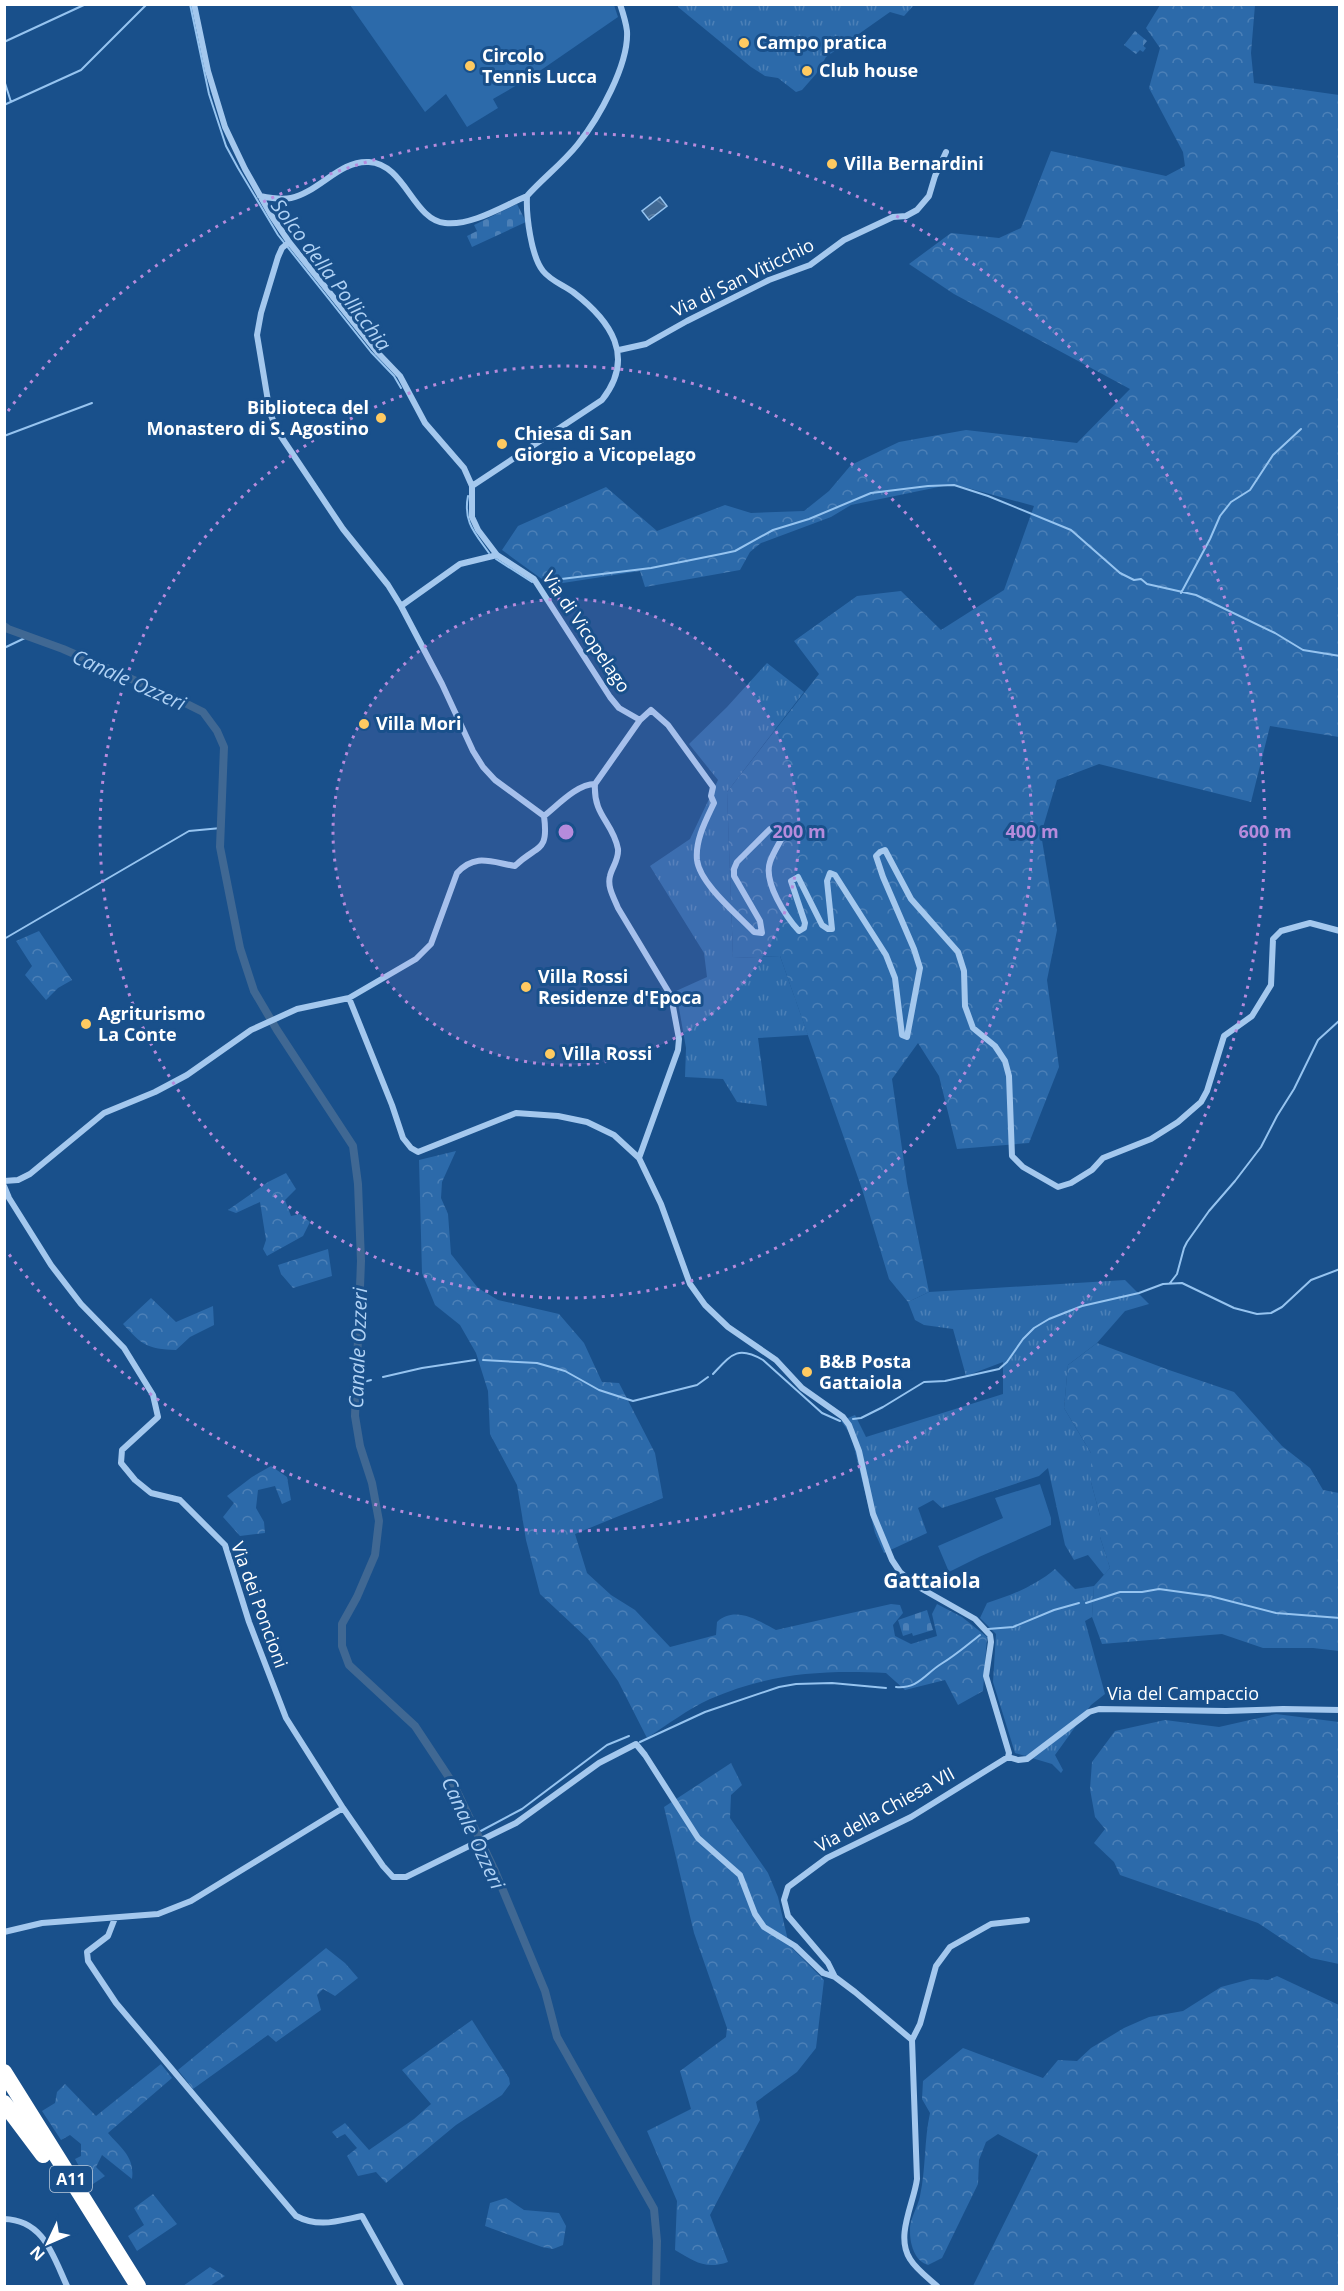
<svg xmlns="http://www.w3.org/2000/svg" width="1344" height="2291" font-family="'Open Sans',sans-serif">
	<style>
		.grass { fill: url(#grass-tufts) }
		.forest { fill: url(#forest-crowns) }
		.cemetery { fill: url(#cemetery-stones) }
		.garden { fill: #2c6aaa }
		.water { fill: url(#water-waves); stroke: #96c4f0; stroke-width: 1.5 }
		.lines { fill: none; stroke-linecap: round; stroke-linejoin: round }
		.stream { stroke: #96c4f0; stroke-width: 2 }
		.canal { stroke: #406893; stroke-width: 8 }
		.street { stroke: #a4c8ee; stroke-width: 6 }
		.highway { stroke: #fff; stroke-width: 16 }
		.ring { fill: none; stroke: #b68bdc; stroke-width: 3; stroke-dasharray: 3 6 }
		.poi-dot { fill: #ffca61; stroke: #19508b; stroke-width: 2 }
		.labels { text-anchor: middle; stroke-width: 6; stroke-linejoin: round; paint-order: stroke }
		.shield { fill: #19508b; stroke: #bacadc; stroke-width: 1.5 }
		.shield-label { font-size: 16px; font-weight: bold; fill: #fff }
		.poi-label { font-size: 18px; font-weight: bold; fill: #fff; stroke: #19508b; text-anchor: start }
		.street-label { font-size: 18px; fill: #fff; stroke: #19508b }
		.water-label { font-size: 20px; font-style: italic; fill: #b0d2f5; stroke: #19508b }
		.quarter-label { font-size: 21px; font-weight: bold; fill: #fff; stroke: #19508b }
		.centre { fill: #b68bdc; stroke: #19508b; stroke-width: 3 }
		.ring-label { font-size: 18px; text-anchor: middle; font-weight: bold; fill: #b68bdc; stroke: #19508b; stroke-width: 6; stroke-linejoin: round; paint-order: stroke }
	</style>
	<defs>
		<pattern id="grass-tufts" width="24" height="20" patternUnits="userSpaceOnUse" patternTransform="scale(1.5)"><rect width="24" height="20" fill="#2c6aaa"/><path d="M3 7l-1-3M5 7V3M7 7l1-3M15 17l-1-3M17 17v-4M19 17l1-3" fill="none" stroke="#4c80b7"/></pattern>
		<pattern id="forest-crowns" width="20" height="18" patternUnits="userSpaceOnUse" patternTransform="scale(1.5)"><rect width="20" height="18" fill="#2c6aaa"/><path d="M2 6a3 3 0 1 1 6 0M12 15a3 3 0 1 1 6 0" fill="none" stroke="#4c80b7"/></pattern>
		<pattern id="cemetery-stones" width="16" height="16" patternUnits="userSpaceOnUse" patternTransform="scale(1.5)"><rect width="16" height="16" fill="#2c6aaa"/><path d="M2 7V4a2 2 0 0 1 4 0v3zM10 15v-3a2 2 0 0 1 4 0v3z" fill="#4c80b7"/></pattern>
		<pattern id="water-waves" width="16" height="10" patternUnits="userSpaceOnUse" patternTransform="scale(1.5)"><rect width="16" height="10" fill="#406893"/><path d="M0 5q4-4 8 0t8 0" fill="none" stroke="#5d7fa3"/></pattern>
	</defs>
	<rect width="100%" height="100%" fill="#19508b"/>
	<path class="grass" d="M678,5V4L914,5L904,16L890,12L826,57L816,74L802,90L796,92L778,78L765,76L751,67L678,7Z
		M767,663L804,692L727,792L733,958L780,956L808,1035L758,1038L767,1106L737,1102L723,1079L685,1077L686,1048L676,991L707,977L704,953L650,866L690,839L718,780L689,744L727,707Z
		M1125,1280L1149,1304L1125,1311L1097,1343L1068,1365L1064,1408L1091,1453V1482L1100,1516V1537L1110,1568L1104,1575L1088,1555L1074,1560L1065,1545L1048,1468L1039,1476L942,1508L933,1500L918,1508L927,1533L884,1553L875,1533L851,1435L841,1421L855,1415L866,1437L1003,1394V1362L966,1376L953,1329L924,1325L915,1320L908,1302L929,1292Z
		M1055,1569L1075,1589L1094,1586L1092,1617L1085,1621L1105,1694L1091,1705L1055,1755L1063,1770L1061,1773L1052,1764L1015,1753L993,1682L996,1634L980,1618L987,1603C1012,1595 1035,1586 1055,1569Z"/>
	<path class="forest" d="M1160,5H1255L1251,53L1254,83L1339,95V737L1270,726L1251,802L1099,764L1057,780L1041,834L1057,930L1047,980L1059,1067L1029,1143L957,1149L939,1076L918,1043L892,1079L907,1183L929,1292L908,1302L889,1279L862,1189L780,956L733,958L727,792L819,674L794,641L857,596L901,591L941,630L1004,590L1034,506L953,484L851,505L831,517L761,543L750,552L740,570L645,587L640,571L550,585L502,550L518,526L606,487L657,531L725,505L751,513L804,511L829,491L851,465L899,442L966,430L1077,443L1130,389L954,294L909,264L951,233L999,238L1021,228L1051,151L1166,176L1185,166L1183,152L1149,88L1160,48L1146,28Z
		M39,931L72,980L58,988L46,1000L25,975L32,966L16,941Z
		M456,1151L442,1182L441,1198L448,1214L451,1254L478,1288L498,1300L559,1314L584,1343L602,1382L619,1383L655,1453L663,1498L575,1534L587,1573L611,1595L635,1610L670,1647L716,1635L717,1622C735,1605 759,1621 776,1630L891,1604L900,1605L903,1613L893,1625L895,1636L911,1644L937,1636L932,1614L937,1604L962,1617L987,1637L983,1691L958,1705L945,1680L905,1690L886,1673C822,1670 770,1673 710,1699C688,1709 667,1725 647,1738L618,1681L588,1639L540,1594L526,1540L517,1485L490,1434L488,1391L476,1353L460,1325L435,1305L422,1273L419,1160Z
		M286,1173L296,1189L285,1200L291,1216L300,1214L310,1222L303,1236L267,1256L263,1249L266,1240L260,1202L236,1213L228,1210L268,1182Z
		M328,1249L332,1276L293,1288L281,1274L278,1265Z
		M151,1298L176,1322L213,1306L214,1325L190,1337L176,1350C147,1349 142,1345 123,1324Z
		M1097,1343L1169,1370L1234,1392L1282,1446L1310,1468L1323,1490L1339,1493V1651L1313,1648H1263L1222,1634L1102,1644L1092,1617L1094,1586L1110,1568L1100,1537V1516L1091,1482V1453L1064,1408L1068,1365Z
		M271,1466L287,1477L291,1500L282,1504L275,1486L258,1490L256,1508L264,1522L265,1533L240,1536L223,1517L234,1503L227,1496L252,1477Z
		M1276,1714L1339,1722V1964L1311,1958L1258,1923L1120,1875L1114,1862L1094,1843L1105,1829L1095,1817L1090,1789L1092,1762L1115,1731L1165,1720L1219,1727Z
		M731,1763L742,1785L731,1795L730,1818L768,1873L778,1897L789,1945L824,1980L816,2048L797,2072L756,2102L760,2120L710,2215L728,2262C705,2270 694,2261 675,2250L677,2201L647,2131L691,2109L680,2071L726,2037L727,2028L694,1933L664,1807Z
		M326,1948L345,1963L358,1978L335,1996L323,1989L317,1995L321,2010L276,2042L268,2035L193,2089L178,2070Z
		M1277,1976L1339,2005V2286H973L1038,2155L998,2134L986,2142L979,2160L978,2184L942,2258L928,2265C915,2261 910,2245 910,2231C909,2220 918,2207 920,2196C926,2168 924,2140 930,2113L922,2099L923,2081L963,2048L1043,2078L1058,2060L1077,2061L1091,2048L1124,2028L1149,2017L1183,2011L1221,1987L1251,1979L1268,1980Z
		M472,2020L509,2078L510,2084L502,2095L456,2125L386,2183L376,2172L358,2176L347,2156L357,2148L345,2134L337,2138L332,2132L345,2123L369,2150L414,2119L431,2104L402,2070Z
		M161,2064L172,2078L108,2133C121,2148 135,2157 132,2179L102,2155L96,2167L105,2176L90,2186L75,2159L81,2156V2144L70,2135L61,2140L42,2111L55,2103L57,2092L65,2084L96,2116Z
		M153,2194L177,2224L137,2251L128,2236L144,2225L134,2208Z
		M506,2198L524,2210L559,2213L566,2226L563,2245L553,2249L542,2247L485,2226L490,2203Z
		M210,2267L225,2276L210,2286H183Z"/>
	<path class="cemetery" d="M1135,31L1147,41L1143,46L1146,48L1143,52L1140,50L1136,54L1124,45Z
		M517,204L526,222L472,247L467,236L477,231L474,225Z
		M927,1610L933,1630L913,1636L912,1633L903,1636L898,1620Z"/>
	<path class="garden" d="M614,5L618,17L531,77L493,99L498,108L467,127L446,94L425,112L350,5Z
		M1040,1484L1051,1518V1525L979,1557L949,1572L938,1546L1003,1518L995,1498Z"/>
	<path class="water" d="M660,197L667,206L649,220L642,211Z"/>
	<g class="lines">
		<path class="stream" d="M190,4L209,94L226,146L238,168L278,235L371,352L394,376L401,388
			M4,42L86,4
			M4,80L11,102
			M4,105L81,70L147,4
			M4,436L92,403
			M468,496C463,522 475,533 489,553
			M496,559L532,582
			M545,581L651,568L721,554L735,551L773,530L809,519L871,493L928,486L954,485L988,496L1071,530L1120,573L1134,580L1141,579L1147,584L1196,595L1275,633L1303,650L1340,656
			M1181,593L1210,539L1220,516L1231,502L1250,490L1273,455L1301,429
			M4,648L27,637
			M4,939L189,831L221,828
			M1170,1283L1177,1274L1184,1248L1187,1242L1209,1211L1235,1181L1261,1147L1277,1116L1294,1089L1318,1040L1340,1020
			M483,1360L537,1363L565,1371L599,1390L633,1401L697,1385L708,1377
			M713,1374C731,1355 737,1345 763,1360L822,1413L840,1421
			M383,1377L422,1368L475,1360
			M356,1384L371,1380
			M853,1419L861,1418L883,1407L924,1382L945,1381L999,1369L1007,1362L1023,1339L1034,1328L1049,1319L1082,1306L1139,1293L1163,1284L1182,1283L1234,1308L1257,1314L1271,1313L1282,1307L1311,1280L1340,1269
			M1086,1603L1120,1592H1142L1159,1589L1210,1596L1276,1613L1340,1618
			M988,1629L1013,1627L1054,1610L1079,1603
			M896,1687C918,1689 925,1674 941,1664C956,1655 967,1645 980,1635
			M640,1742L705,1712L779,1687L796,1684L832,1683L886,1688
			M477,1833L522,1809L607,1745L629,1736"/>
		<path class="canal" d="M4,626L8,629L63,649L177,699L203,712L217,731L224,747L220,847L240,948L254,991L277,1030L353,1146L358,1184L361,1261L355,1416L360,1446L372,1483L379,1521L375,1555L357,1597L342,1624V1646L349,1665L415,1726L454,1785L495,1871L545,1991L557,2037L654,2209L657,2241L656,2286"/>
		<path class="street" d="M194,4L208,71L225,127L245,169L271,215L289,242L378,353L400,376L425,423L464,468L472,486V517L478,530L497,555L534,579L610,697L619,708L640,720
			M260,196C270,198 281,200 291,198C319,192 340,160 369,162C405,164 413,220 445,223C472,226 503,206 527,196
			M289,242L282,248L278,257L261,313L257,335L270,413L278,432L343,529L388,585L401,606L442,684L473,751L483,767L495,780L544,816
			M619,350L646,344L687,321L769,280L810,265L844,240L893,217L906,216L917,210L929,196L935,176L946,152
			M472,486L602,400C636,357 611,321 573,292C563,285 551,281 543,271C531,256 526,215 527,196C543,178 563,163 578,144C599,118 629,64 627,31C626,22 623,13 620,4
			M401,606L460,564L497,555
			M595,784C593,816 613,822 618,849C619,860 612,867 610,876C607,887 614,898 618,908L671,996L679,1039L678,1050L639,1158
			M349,998L392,1105L403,1138L411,1148L418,1152L516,1113L558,1116L587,1122L614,1135L639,1158L661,1204L690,1284L705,1305L728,1327L776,1360L802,1388L843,1417L849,1425L859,1451L873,1514L892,1560L900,1572L915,1585L975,1619L990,1635L991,1642L986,1676L1009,1753L1008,1757L911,1817L827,1858L788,1887L784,1900L788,1916L828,1963L835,1977
			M4,1181L18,1180L30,1174L104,1113L155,1092L187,1075L251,1030L297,1009L349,998L416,959L431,944L457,873C475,853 491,862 515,866C537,844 549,854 544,816C558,805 577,784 595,784L640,720L651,710L668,725L713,787L711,796L714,803C706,820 695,840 697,860C700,884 737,914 754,932L762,933L760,921L734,876V869L737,862L770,829L780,826L783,836C779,844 773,853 770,862C763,882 786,917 799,931L804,928L805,923L791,881L798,877L822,925L828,929H832L827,881L830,873L835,875L886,955L895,978L902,1035L907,1037L920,968L914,949L883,877L876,856L880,852L885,850L911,899L958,952L964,971L965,1006L973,1028L995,1046L1005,1061L1009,1076L1012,1156L1023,1167L1058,1187L1071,1183L1092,1170L1103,1158L1151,1139L1178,1122L1201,1102L1207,1091L1224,1036L1252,1016L1271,985L1273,939L1281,931L1310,923L1340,931
			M4,1186L9,1198L51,1265L81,1304L124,1348L153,1395L158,1417L122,1450L121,1463L135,1480L151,1493L180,1500L225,1545L249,1622L286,1718L343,1808
			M1008,1757L1018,1760L1027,1759L1089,1712L1099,1709L1226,1711L1283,1709L1340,1710
			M115,1918L108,1936L87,1952L88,1961L116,2003L296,2216C319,2228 337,2221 362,2216L401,2286
			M4,1932L42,1923L158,1914L191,1901L343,1808L383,1866L393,1877H406L516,1823L599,1763L636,1744L645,1755L698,1838L740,1875L755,1914L764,1927L795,1946L823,1973L835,1977L855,1992L912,2040L917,2179C914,2203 895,2236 910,2259C916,2269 928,2278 937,2286
			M912,2040L920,2024L936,1966L950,1947L991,1924L1027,1920
			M4,2219C44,2220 53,2256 67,2286"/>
		<path class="highway" d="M4,2072L138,2286
			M4,2103L43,2155"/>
	</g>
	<circle cx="566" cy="832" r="233" fill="#b68bdc" fill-opacity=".12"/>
	<g class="ring">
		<circle cx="566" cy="832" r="233"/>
		<circle cx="566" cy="832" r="466"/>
		<path d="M8 411A699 699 0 1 1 8 1253"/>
	</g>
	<g class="poi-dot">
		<circle cx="744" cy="43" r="6"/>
		<circle cx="470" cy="66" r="6"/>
		<circle cx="807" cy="71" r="6"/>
		<circle cx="832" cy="164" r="6"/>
		<circle cx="381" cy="418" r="6"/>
		<circle cx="502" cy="444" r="6"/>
		<circle cx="364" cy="724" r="6"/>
		<circle cx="526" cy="987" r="6"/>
		<circle cx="86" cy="1024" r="6"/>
		<circle cx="550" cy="1054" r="6"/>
		<circle cx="807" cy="1372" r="6"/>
	</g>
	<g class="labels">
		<rect class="shield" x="50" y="2166" width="42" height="26" rx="4.5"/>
		<g class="shield-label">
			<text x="71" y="2185">A11</text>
		</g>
		<g class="poi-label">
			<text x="756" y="49">Campo pratica</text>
			<text x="482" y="62">Circolo<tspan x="482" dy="21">Tennis Lucca</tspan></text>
			<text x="819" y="77">Club house</text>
			<text x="844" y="170">Villa Bernardini</text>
			<text x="369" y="414" text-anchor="end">Biblioteca del<tspan x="369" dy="21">Monastero di S. Agostino</tspan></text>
			<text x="514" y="440">Chiesa di San<tspan x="514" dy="21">Giorgio a Vicopelago</tspan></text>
			<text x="376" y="730">Villa Mori</text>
			<text x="538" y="983">Villa Rossi<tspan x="538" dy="21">Residenze d'Epoca</tspan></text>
			<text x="98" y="1020">Agriturismo<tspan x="98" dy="21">La Conte</tspan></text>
			<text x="562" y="1060">Villa Rossi</text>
			<text x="819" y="1368">B&amp;B Posta<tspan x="819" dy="21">Gattaiola</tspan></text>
		</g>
		<g class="street-label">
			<text transform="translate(743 278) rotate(-26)" y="6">Via di San Viticchio</text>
			<text transform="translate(586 632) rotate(56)" y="6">Via di Vicopelago</text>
			<text transform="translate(259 1605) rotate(70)" y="6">Via dei Poncioni</text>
			<text x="1183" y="1700">Via del Campaccio</text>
			<text transform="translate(885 1810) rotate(-29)" y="6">Via della Chiesa VII</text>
		</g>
		<g class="water-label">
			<text transform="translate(331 275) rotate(53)" y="7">Solco della Pollicchia</text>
			<text transform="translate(129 680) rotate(24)" y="7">Canale Ozzeri</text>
			<text transform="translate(358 1348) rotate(-88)" y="7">Canale Ozzeri</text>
			<text transform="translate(473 1833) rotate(65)" y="7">Canale Ozzeri</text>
		</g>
		<g class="quarter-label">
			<text x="932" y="1588">Gattaiola</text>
		</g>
	</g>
	<circle cx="566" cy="832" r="9" class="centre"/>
	<g class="ring-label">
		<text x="799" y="838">200 m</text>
		<text x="1032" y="838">400 m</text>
		<text x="1265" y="838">600 m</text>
	</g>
	<rect width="1344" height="2291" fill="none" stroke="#ffffff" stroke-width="12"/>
	<g transform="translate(48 2243) rotate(226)" stroke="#19508b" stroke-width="4.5" paint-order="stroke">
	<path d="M0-4.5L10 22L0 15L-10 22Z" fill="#ffffff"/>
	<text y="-9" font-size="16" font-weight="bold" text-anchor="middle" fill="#ffffff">N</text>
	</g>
</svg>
